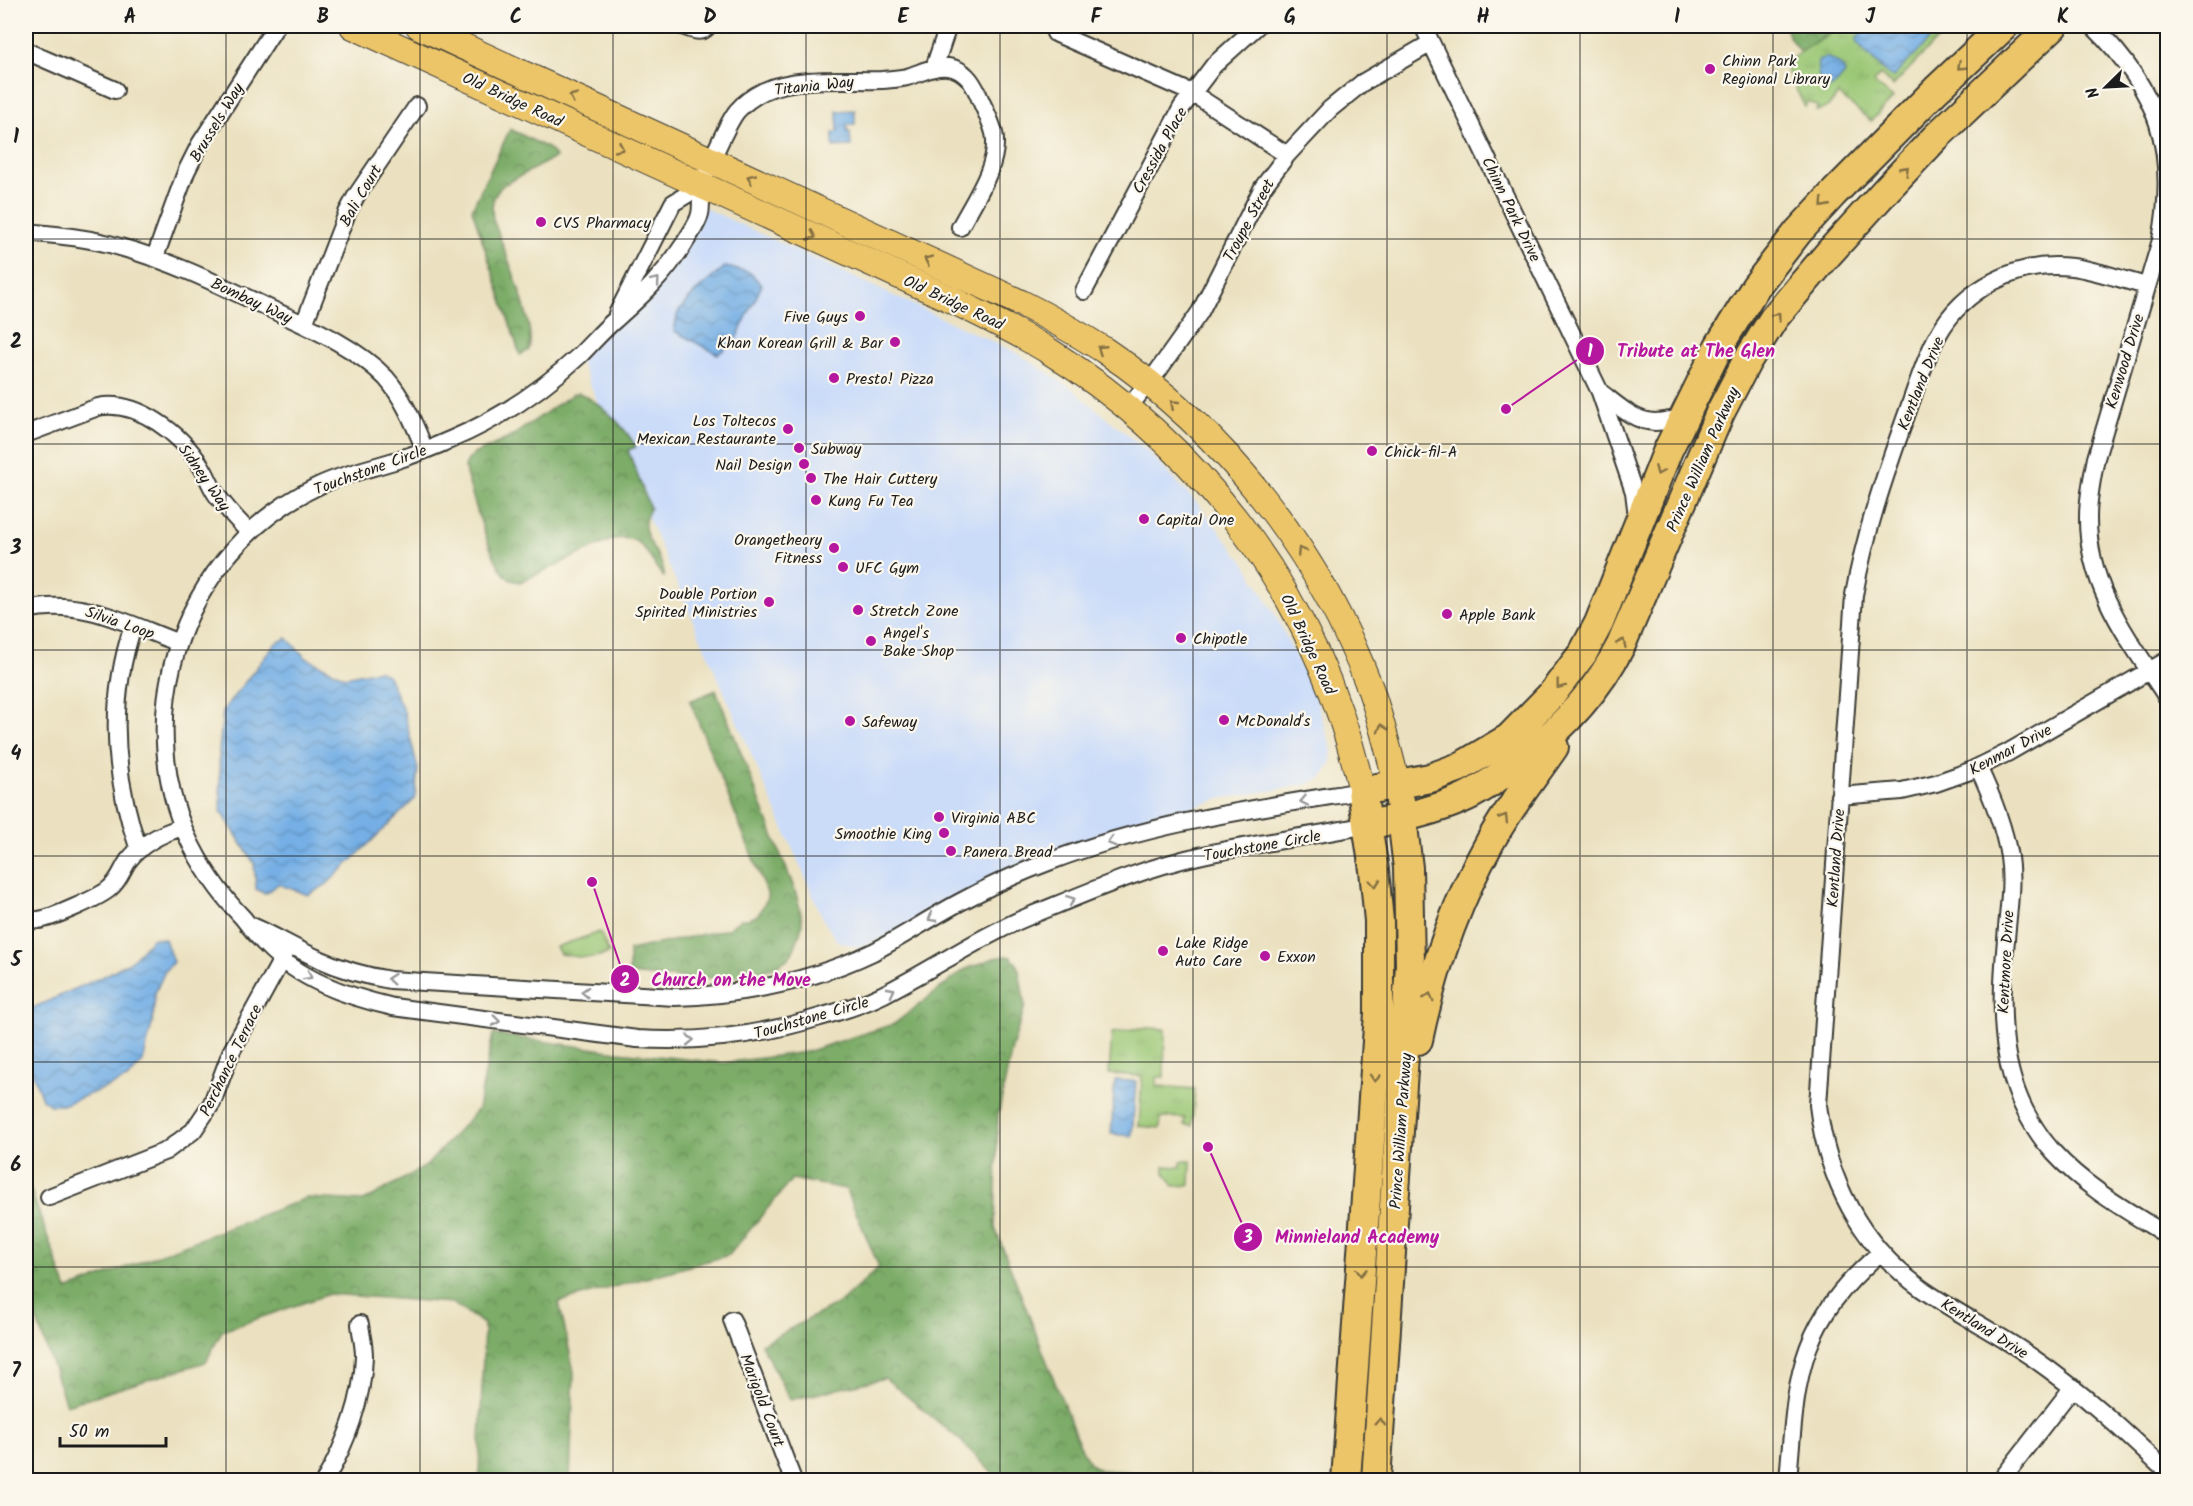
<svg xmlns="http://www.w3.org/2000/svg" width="2193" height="1506" font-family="Kalam,sans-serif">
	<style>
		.built { fill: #cbdcf9 }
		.grass { fill: url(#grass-tufts); stroke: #5c7249; stroke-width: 1.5 }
		.forest { fill: url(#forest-crowns); stroke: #4c6442; stroke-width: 1.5 }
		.water { fill: url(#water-waves); stroke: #486680; stroke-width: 1.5 }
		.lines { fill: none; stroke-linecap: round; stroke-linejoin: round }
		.street-casing { stroke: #3b3a35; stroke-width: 20 }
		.primary-casing { stroke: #3b3a35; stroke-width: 28 }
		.highway-casing { stroke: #3b3a35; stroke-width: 32 }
		.street { stroke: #fff; stroke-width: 16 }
		.primary { stroke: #edc569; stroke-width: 26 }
		.highway { stroke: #edc569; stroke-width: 28 }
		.oneway { stroke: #847042 }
		.oneway2 { stroke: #999 }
		.grid { fill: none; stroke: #1c1c1c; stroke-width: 1.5; stroke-opacity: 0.55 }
		.poi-dot { fill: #b5179e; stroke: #fbf7ec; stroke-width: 2 }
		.labels { text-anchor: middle; stroke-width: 4.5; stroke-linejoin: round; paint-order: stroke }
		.poi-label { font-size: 16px; fill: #1c1c1c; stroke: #fbf7ec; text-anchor: start }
		.street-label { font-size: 16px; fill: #1c1c1c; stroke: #fbf7ec }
		.leader { fill: none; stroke: #b5179e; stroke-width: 2 }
		.callout-dot { fill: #b5179e; stroke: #fbf7ec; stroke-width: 2 }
		.mark-label { font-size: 18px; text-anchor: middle; font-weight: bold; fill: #fff }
		.callout-label { font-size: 18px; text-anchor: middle; font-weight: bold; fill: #b5179e; stroke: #fbf7ec; stroke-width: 4.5; stroke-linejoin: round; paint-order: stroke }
		.neatline { fill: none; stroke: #1c1c1c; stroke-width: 2 }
		.grid-label { font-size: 20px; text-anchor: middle; font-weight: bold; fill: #1c1c1c }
	</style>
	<defs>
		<pattern id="grass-tufts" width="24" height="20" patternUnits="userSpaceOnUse" patternTransform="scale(1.5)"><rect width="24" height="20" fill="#9bc876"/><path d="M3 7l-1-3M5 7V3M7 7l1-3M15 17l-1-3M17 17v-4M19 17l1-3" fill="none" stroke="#85ab66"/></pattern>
		<pattern id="forest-crowns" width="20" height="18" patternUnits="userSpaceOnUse" patternTransform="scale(1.5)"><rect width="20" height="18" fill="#7cac67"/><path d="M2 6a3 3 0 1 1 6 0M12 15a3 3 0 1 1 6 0" fill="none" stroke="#658b54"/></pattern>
		<pattern id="water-waves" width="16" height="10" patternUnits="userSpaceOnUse" patternTransform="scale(1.5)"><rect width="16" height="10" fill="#74afe5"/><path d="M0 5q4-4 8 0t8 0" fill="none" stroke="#5e8eb9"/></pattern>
	</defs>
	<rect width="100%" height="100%" fill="#fbf7ec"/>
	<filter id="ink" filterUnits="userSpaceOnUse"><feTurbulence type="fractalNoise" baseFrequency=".0167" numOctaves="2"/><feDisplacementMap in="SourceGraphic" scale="12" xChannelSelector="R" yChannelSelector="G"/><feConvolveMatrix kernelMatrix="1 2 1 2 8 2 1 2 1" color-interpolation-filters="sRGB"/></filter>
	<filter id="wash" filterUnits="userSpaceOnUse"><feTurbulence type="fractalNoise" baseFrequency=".008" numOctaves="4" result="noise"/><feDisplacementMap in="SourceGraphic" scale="24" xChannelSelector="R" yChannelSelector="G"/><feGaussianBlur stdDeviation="1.35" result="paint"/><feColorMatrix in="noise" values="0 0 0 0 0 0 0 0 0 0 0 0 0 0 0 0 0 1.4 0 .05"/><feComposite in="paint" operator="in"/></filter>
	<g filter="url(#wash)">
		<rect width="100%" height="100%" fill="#ebe1c0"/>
		<path class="built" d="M703,207L1019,354L1071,388L1147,451L1199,505L1247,566L1276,616L1315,696L1332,750L1331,764L1323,777L1306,785L1219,799L1048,854L870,944L857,947L837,941L824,921L578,357L644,295Z"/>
		<path class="grass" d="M1834,26H1950L1893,86L1880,75L1873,82L1893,98L1871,121L1838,94C1832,103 1827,110 1816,111L1818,107L1808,101L1805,107L1784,65L1800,52L1827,36Z
			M600,932L609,953C592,960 577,957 560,954L556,947Z
			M1148,1028L1165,1029L1164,1077H1157V1086L1195,1089L1192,1126L1184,1125L1185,1118L1168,1117V1118H1161L1160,1128L1139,1126L1142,1076L1109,1074L1112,1033Z
			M1181,1161H1191L1190,1185L1174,1186L1164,1171V1166L1181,1167Z"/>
		<path class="forest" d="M1784,26H1834L1827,35L1800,52L1790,38Z
			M510,129L548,148L556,157L503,185C492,196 491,204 493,219C503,248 537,323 529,350L520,355L472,209Z
			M579,393C601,402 625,427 636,447L628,450L650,508C649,512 645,518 645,522C643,542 666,559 664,577C646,559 647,533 613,539L520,582C520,582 511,580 511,580C492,570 473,496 466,474L465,466L468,460L474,454L509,438L573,394Z
			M716,690C737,743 758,795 778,848C787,871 800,897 802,922C802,928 794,952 790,956C763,986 666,978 629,974V950L728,929L741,919H748L758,915L767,899V893L690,701Z
			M1006,956L1011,957L1018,965L1025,1006L1012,1048L998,1116L995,1228L1079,1444L1090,1464L1100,1470L1276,1480H999L961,1441L885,1378L790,1400L761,1344L841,1302L879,1267L846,1189L792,1179L729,1255L559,1302L574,1372L570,1478L563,1480H484L479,1473L484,1324L452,1303L329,1294L222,1331L206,1362L66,1405L31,1303L26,1296V1177L67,1290L306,1198L364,1201L426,1166L478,1109L493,1034L618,1052L724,1063L806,1052L894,1024L964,970L994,958Z"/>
		<path class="water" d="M1868,26H1938V31L1893,77L1888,75L1857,43L1856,39Z
			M1826,57C1834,61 1843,65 1845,73L1835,85L1826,90C1820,84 1815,68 1819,60Z
			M855,110V124L847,125V132H850L851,146L833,147V133L838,132L837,111Z
			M725,267L749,272L762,285L735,341L718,354L674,331L678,312L695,292Z
			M287,638L306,658L345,677L379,670L388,676L404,712L418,769L415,799L326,885L308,895L278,884L265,894L256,889L254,863L221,811L219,752L223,710L276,643Z
			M153,938L165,939L173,962L165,971L155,993L153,1020L143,1062L127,1079L63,1105H50L42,1099L26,1055V1011L108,974L131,961Z
			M1115,1080L1136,1081L1132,1136L1111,1134Z"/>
	</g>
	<g filter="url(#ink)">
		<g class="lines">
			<defs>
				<path id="street" d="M682,26C692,29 701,35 708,26
					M1423,26L1600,392L1634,492L1637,516
					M2093,26C2158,90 2178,149 2161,240L2096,458C2092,478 2088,497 2088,517C2087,588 2131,642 2168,699
					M1055,33L1192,93L1287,155
					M26,51L115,90
					M934,68L948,26
					M960,227C973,202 1001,163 994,133C991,120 983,107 978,94C972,81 964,69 948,67C934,65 921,73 907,77C899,79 890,79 882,80C846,81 797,76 764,91C754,96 744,103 737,111C728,122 704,175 701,188C700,197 702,206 700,214C698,224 689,235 684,244C663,276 644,294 616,319C603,330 592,343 580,355C542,390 499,419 452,439C434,447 416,454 397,460C369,469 342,474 316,487C243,522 191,589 172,667C159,721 163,783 186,834C200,865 219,893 243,918C250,927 257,936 265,944C299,980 346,996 393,1007L637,1039C701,1043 759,1036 820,1017C842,1011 864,1004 884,994C934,969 980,936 1032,915C1086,893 1145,867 1203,855C1257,843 1313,836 1367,825
					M26,232C57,235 90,238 120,247C175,262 226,288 277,312C314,329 357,348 386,378C405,400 414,424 425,450
					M155,257L186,172L200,144L276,26
					M2147,286C2122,280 2097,270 2072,267C2018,260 1963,289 1938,335C1924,360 1916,389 1906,416C1885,475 1865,533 1854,595L1818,1105C1827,1179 1860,1245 1922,1289C1958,1314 1997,1333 2033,1358C2082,1392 2125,1432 2168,1473
					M1084,291L1182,107L1214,65L1257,26
					M617,314L673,203L701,186
					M304,324L347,213L356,196L417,106
					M1600,392C1615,403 1634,422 1655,422C1664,422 1674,419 1684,418
					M1128,408L1158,371L1200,312L1263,187L1287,155L1330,109L1362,83L1431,43
					M26,434L98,407C137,399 181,434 201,466C207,475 210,485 216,494C226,508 237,520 249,532
					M26,610C80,597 128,624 179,643
					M133,626C108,701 113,776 139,850
					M1978,767C1992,796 2004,826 2009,857C2013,884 2008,912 2006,939C1999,1017 1998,1091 2054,1153C2086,1188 2128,1211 2168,1236
					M1839,796L1902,791L1936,783L1970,771L2007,753L2168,660
					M26,915C29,919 32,921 38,920C50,919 101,897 110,888C119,881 122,870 128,861C142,843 162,833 183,827
					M252,926C275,936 296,949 319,959C341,969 366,976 390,980L675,997C744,995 810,982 873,952C904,936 933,916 964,900C992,885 1021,872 1051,861C1150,823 1258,808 1362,791
					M49,1197L166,1151L193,1131L212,1103L231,1052L287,950
					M732,1320L793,1480
					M325,1480C346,1444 363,1399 364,1356C364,1345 361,1334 360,1324
					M1788,1480C1797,1376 1796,1325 1881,1252
					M2001,1480L2073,1387"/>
				<path id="primary" d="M353,26L948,298C982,315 1016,331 1049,351C1210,452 1320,605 1362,791
					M419,26L1021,303C1049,317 1077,333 1104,350C1225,431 1319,552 1370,688C1381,719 1389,752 1397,784"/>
				<path id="highway" d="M1367,825C1399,819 1431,812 1461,799C1478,792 1493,781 1508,770C1554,737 1595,696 1621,645L1720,413L1747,361L1774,318L1829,253L1887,189L1935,138L2053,26
					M1418,1040C1432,973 1456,903 1490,842C1508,809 1532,779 1554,747
					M1346,1480L1379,1013V921L1374,870L1362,791L1430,778L1460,767L1509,738L1552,694L1583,653L1599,623L1668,450L1719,346L1756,286L1798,232L1833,194L1936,90L2004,26
					M1376,1480L1410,964L1408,868L1400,801"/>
			</defs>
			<use href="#street" class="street-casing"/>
			<use href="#primary" class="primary-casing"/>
			<use href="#highway" class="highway-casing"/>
			<use href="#street" class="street"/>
			<use href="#primary" class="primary"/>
			<use href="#highway" class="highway"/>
		</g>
		<defs><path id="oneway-chevron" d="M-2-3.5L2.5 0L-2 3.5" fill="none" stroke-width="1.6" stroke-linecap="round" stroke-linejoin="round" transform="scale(1.5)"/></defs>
		<g class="oneway">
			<use href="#oneway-chevron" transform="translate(1961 66) rotate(137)"/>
			<use href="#oneway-chevron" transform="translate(573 97) rotate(-155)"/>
			<use href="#oneway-chevron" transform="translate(620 148) rotate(25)"/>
			<use href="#oneway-chevron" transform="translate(1905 170) rotate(-46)"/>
			<use href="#oneway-chevron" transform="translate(751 178) rotate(-155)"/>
			<use href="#oneway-chevron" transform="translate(1824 204) rotate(132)"/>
			<use href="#oneway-chevron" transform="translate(812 236) rotate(25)"/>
			<use href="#oneway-chevron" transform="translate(928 260) rotate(-155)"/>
			<use href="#oneway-chevron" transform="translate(1777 316) rotate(-54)"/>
			<use href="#oneway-chevron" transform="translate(1101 349) rotate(-147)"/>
			<use href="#oneway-chevron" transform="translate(1174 404) rotate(-139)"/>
			<use href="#oneway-chevron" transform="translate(1659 471) rotate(113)"/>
			<use href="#oneway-chevron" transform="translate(1301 551) rotate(-122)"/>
			<use href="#oneway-chevron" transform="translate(1622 643) rotate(-65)"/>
			<use href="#oneway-chevron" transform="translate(1560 685) rotate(128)"/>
			<use href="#oneway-chevron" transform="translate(1382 728) rotate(-107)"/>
			<use href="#oneway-chevron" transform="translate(1504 818) rotate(-59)"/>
			<use href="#oneway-chevron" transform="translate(1375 883) rotate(85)"/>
			<use href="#oneway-chevron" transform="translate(1429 997) rotate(-75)"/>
			<use href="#oneway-chevron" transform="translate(1375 1078) rotate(94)"/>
			<use href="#oneway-chevron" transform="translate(1361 1272) rotate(94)"/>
			<use href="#oneway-chevron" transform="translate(1380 1422) rotate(-86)"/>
		</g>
		<g class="oneway2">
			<use href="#oneway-chevron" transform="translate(656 281) rotate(-50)"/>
			<use href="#oneway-chevron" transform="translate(1304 801) rotate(169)"/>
			<use href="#oneway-chevron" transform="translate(1111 842) rotate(163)"/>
			<use href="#oneway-chevron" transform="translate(1071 900) rotate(-21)"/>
			<use href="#oneway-chevron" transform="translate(932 918) rotate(149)"/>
			<use href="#oneway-chevron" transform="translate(308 976) rotate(29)"/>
			<use href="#oneway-chevron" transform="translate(391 979) rotate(-174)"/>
			<use href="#oneway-chevron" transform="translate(891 991) rotate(-28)"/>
			<use href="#oneway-chevron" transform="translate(585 992) rotate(-177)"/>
			<use href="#oneway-chevron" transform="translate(496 1021) rotate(7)"/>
			<use href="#oneway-chevron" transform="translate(690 1040) rotate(-1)"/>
		</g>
	</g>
	<path class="grid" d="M226,26V1480M420,26V1480M613,26V1480M806,26V1480M1000,26V1480M1193,26V1480M1387,26V1480M1580,26V1480M1773,26V1480M1967,26V1480M26,239H2168M26,444H2168M26,650H2168M26,856H2168M26,1062H2168M26,1267H2168"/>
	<g class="poi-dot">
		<circle cx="1710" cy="69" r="6"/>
		<circle cx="541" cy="222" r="6"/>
		<circle cx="860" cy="316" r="6"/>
		<circle cx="895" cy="342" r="6"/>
		<circle cx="834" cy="378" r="6"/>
		<circle cx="788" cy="429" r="6"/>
		<circle cx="799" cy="448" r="6"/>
		<circle cx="1372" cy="451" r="6"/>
		<circle cx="804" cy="464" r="6"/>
		<circle cx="811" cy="478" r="6"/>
		<circle cx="816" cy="500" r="6"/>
		<circle cx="1144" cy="519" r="6"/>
		<circle cx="834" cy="548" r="6"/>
		<circle cx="843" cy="567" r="6"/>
		<circle cx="769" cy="602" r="6"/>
		<circle cx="858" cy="610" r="6"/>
		<circle cx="1447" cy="614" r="6"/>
		<circle cx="1181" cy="638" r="6"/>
		<circle cx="871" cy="641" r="6"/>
		<circle cx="1224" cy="720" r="6"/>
		<circle cx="850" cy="721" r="6"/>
		<circle cx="939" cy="817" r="6"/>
		<circle cx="944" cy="833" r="6"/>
		<circle cx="951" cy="851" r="6"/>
		<circle cx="1163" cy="951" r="6"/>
		<circle cx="1265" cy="956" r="6"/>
	</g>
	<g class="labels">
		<g class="poi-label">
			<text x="1722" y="66">Chinn Park<tspan x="1722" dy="18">Regional Library</tspan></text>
			<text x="553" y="228">CVS Pharmacy</text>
			<text x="848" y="322" text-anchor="end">Five Guys</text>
			<text x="883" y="348" text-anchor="end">Khan Korean Grill &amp; Bar</text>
			<text x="846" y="384">Presto! Pizza</text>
			<text x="776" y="426" text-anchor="end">Los Toltecos<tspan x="776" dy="18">Mexican Restaurante</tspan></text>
			<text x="811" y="454">Subway</text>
			<text x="1384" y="457">Chick-fil-A</text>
			<text x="792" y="470" text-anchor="end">Nail Design</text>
			<text x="823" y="484">The Hair Cuttery</text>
			<text x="828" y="506">Kung Fu Tea</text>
			<text x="1156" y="525">Capital One</text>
			<text x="822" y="545" text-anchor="end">Orangetheory<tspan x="822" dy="18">Fitness</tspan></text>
			<text x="855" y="573">UFC Gym</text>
			<text x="757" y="599" text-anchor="end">Double Portion<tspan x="757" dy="18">Spirited Ministries</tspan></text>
			<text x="870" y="616">Stretch Zone</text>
			<text x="1459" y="620">Apple Bank</text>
			<text x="883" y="638">Angel's<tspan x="883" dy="18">Bake Shop</tspan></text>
			<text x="1193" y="644">Chipotle</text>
			<text x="1236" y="726">McDonald's</text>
			<text x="862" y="727">Safeway</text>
			<text x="951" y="823">Virginia ABC</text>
			<text x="932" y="839" text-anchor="end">Smoothie King</text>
			<text x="963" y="857">Panera Bread</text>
			<text x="1175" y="948">Lake Ridge<tspan x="1175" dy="18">Auto Care</tspan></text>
			<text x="1277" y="962">Exxon</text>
		</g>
		<g class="street-label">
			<text transform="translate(814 85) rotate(-6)" y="6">Titania Way</text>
			<text transform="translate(513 99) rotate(25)" y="6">Old Bridge Road</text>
			<text transform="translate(216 122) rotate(-59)" y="6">Brussels Way</text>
			<text transform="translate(1159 150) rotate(-61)" y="6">Cressida Place</text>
			<text transform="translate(360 195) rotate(-60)" y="6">Bali Court</text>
			<text transform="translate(1512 209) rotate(64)" y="6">Chinn Park Drive</text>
			<text transform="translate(1248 220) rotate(-62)" y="6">Troupe Street</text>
			<text transform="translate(252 300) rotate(25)" y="6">Bombay Way</text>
			<text transform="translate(954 302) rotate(25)" y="6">Old Bridge Road</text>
			<text transform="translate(2124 361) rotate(-73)" y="6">Kenwood Drive</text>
			<text transform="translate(1920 383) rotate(-68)" y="6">Kentland Drive</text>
			<text transform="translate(1702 459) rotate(-66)" y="6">Prince William Parkway</text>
			<text transform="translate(370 469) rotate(-20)" y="6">Touchstone Circle</text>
			<text transform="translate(205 477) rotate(55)" y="6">Sidney Way</text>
			<text transform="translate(120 622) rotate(19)" y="6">Silvia Loop</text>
			<text transform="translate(1309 644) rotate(65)" y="6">Old Bridge Road</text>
			<text transform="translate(2010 749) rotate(-28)" y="6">Kenmar Drive</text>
			<text transform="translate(1262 845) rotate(-10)" y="6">Touchstone Circle</text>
			<text transform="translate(1835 858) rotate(-86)" y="6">Kentland Drive</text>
			<text transform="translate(2005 962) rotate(-87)" y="6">Kentmore Drive</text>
			<text transform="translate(811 1017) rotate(-16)" y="6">Touchstone Circle</text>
			<text transform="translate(230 1060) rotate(-64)" y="6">Perchance Terrace</text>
			<text transform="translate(1400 1131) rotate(-86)" y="6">Prince William Parkway</text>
			<text transform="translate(1985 1328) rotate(32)" y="6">Kentland Drive</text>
			<text transform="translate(763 1400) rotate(69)" y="6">Marigold Court</text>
		</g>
	</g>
	<path class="leader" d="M1506 409L1590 351M592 882L625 979M1208 1147L1248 1237"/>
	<g class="callout-dot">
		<circle cx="1506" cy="409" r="6"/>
		<circle cx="592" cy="882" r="6"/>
		<circle cx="1208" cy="1147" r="6"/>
		<circle cx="1590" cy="351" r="15"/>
		<circle cx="625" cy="979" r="15"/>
		<circle cx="1248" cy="1237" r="15"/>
	</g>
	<g class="mark-label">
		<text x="1590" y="357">1</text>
		<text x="625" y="986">2</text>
		<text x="1248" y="1243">3</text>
	</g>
	<g class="callout-label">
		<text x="1696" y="357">Tribute at The Glen</text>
		<text x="731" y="986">Church on the Move</text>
		<text x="1357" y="1243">Minnieland Academy</text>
	</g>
	<rect width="2193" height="1506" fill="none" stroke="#fbf7ec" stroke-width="66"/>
	<g transform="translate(2106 87) rotate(246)" stroke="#fbf7ec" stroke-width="4.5" paint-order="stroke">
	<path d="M0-4.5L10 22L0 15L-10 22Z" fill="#1c1c1c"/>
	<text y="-9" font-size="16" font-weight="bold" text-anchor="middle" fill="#1c1c1c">N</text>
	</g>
	<path d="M60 1437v9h106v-9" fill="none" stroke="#1c1c1c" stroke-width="3"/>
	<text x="69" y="1437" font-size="18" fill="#1c1c1c" stroke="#fbf7ec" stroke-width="4.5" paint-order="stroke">50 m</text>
	<rect x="33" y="33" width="2127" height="1440" class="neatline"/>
	<g class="grid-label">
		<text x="130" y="23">A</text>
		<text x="323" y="23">B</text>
		<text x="516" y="23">C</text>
		<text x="710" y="23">D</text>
		<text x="903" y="23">E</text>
		<text x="1096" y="23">F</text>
		<text x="1290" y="23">G</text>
		<text x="1483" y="23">H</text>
		<text x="1677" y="23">I</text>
		<text x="1870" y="23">J</text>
		<text x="2063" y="23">K</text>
		<text x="16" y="143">1</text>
		<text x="16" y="348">2</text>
		<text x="16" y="554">3</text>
		<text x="16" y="760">4</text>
		<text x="16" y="966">5</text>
		<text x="16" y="1171">6</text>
		<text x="16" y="1377">7</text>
	</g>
</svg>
